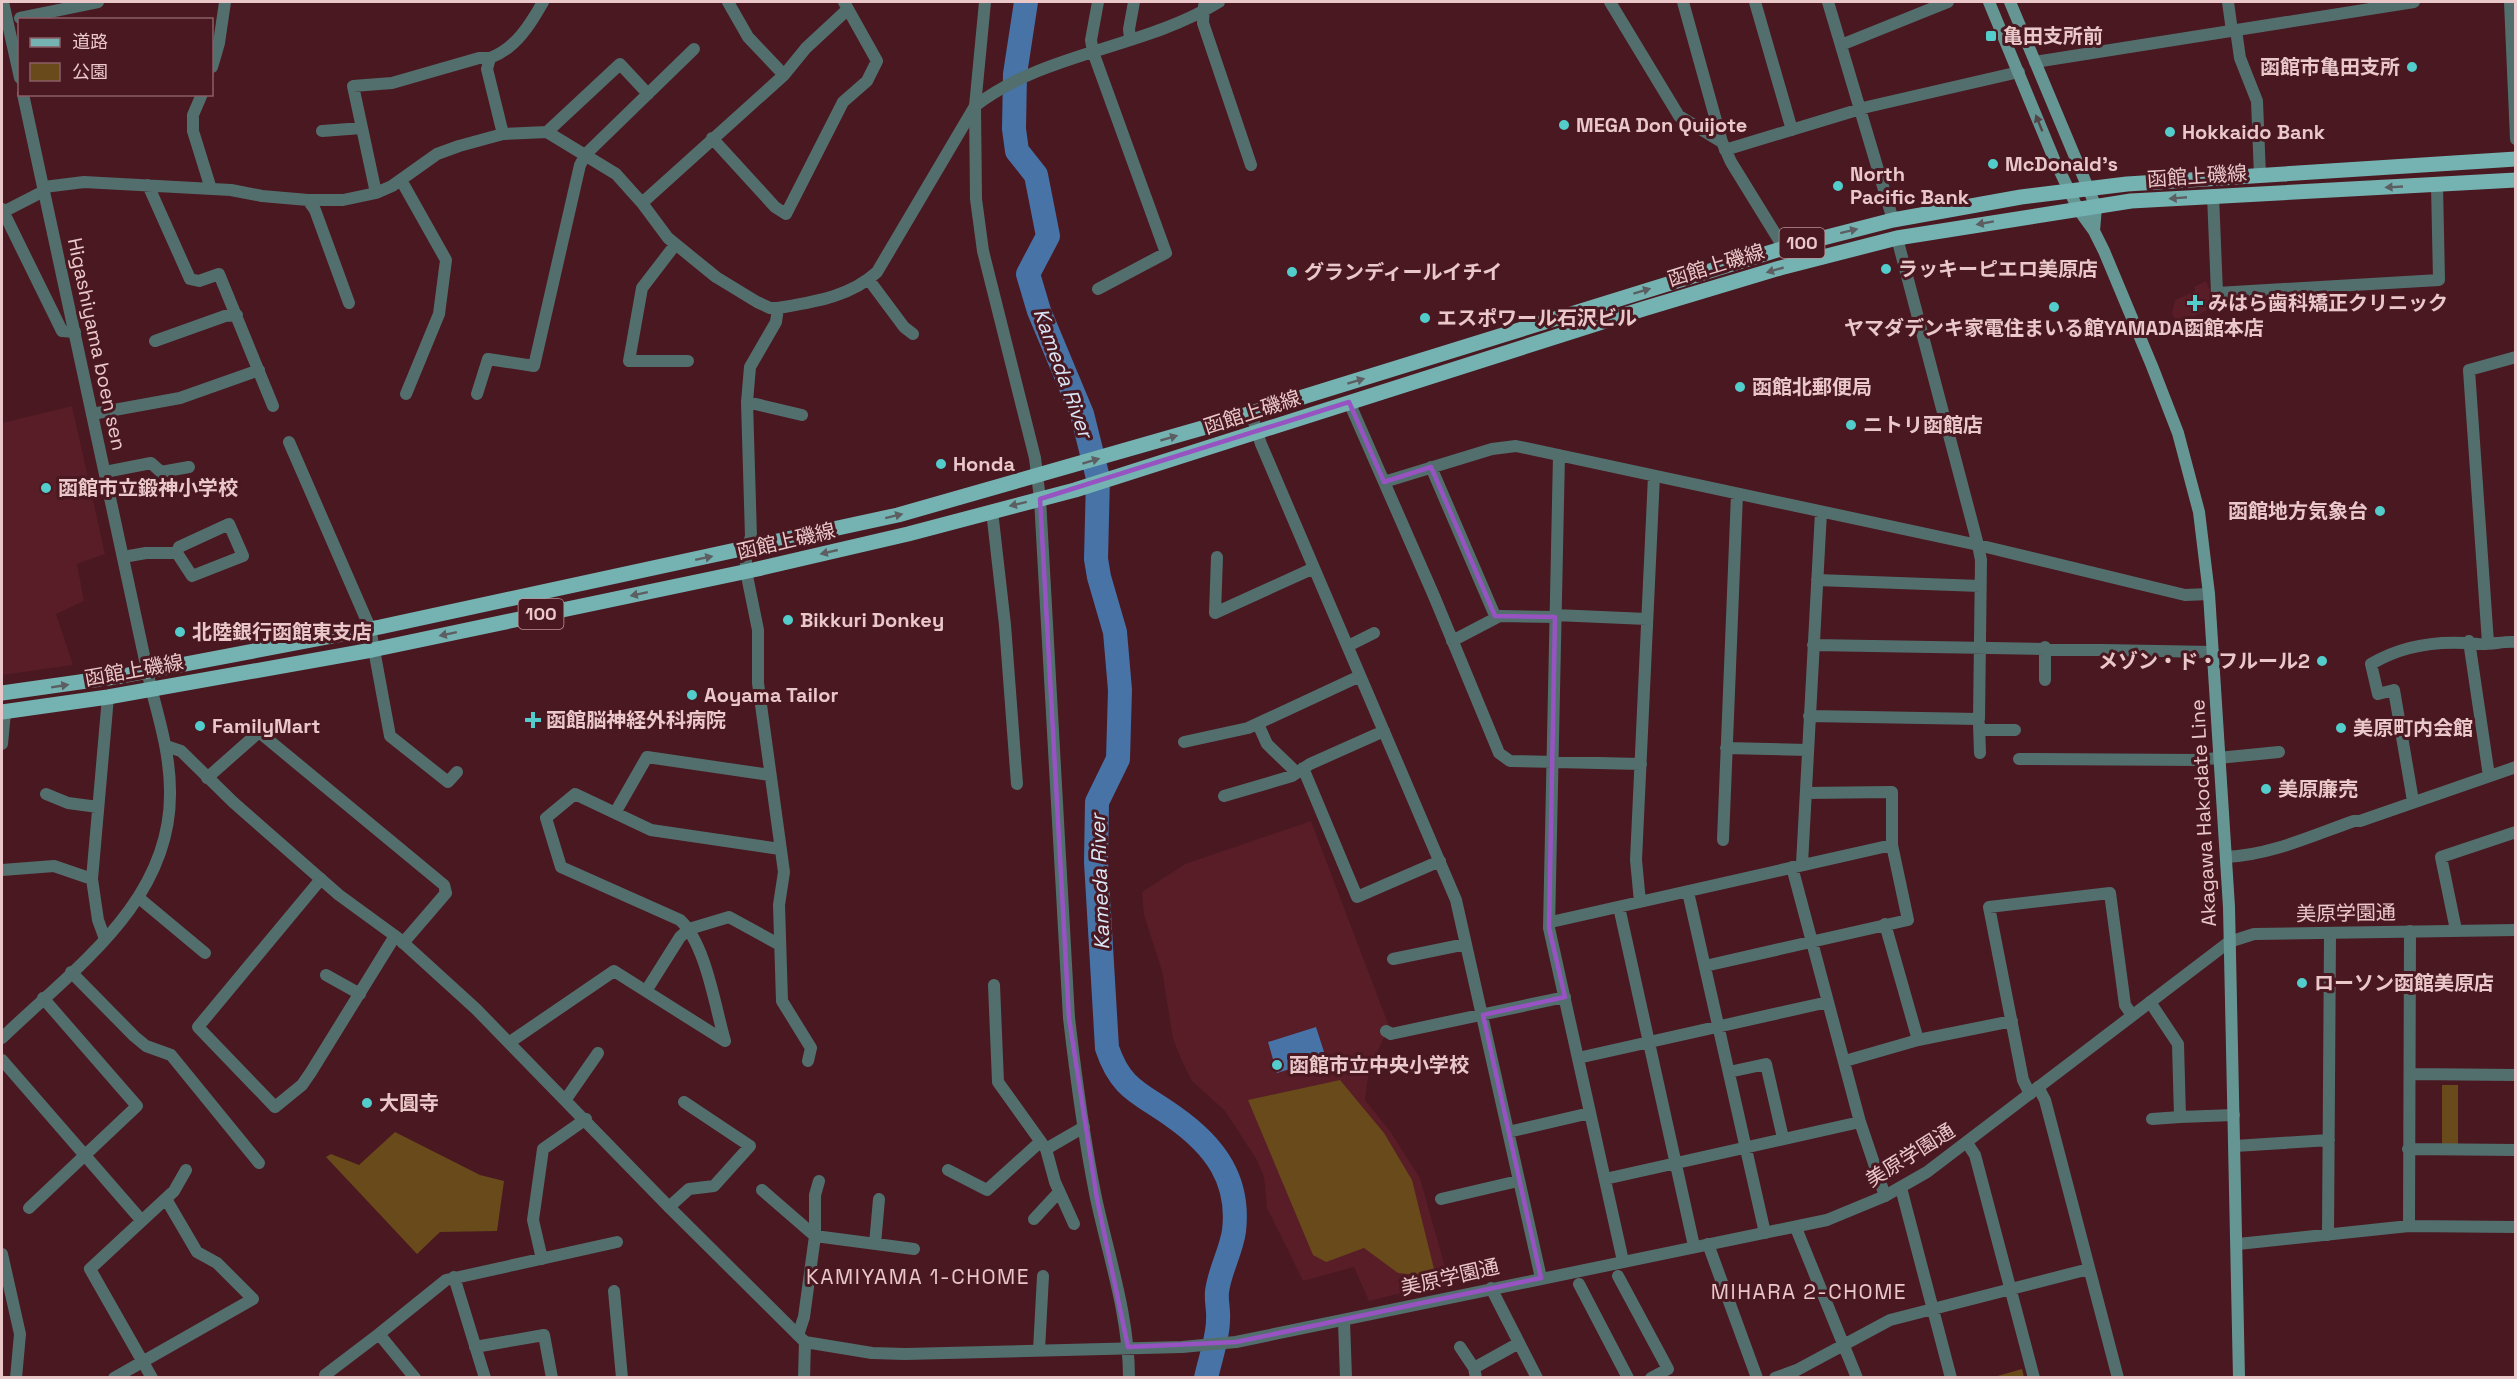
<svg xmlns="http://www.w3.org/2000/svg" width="2517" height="1379" font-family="'Space Grotesk','Noto Sans JP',sans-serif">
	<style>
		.built { fill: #581d27 }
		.green { fill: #694a1b }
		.water { fill: #4773a7 }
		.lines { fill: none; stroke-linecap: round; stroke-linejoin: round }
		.river { stroke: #4773a7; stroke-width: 24 }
		.minor { stroke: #526f6e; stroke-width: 12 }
		.tertiary { stroke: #526f6e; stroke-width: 12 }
		.secondary { stroke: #669694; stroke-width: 12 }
		.primary { stroke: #74b3b2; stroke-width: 15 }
		.oneway { fill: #544449 }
		.oneway2 { fill: #5d5e62 }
		.marked { fill: none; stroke: #9753c2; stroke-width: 4.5; stroke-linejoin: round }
		.poi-dot { fill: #53cdcb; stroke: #4a1820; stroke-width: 2 }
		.labels { text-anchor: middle; stroke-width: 6; stroke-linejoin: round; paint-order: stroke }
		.shield { fill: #4a1820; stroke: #ba9397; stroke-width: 1.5 }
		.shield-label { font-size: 18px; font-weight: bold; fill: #eac8ca }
		.poi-label { font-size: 20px; font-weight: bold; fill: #eac8ca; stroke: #4a1820; text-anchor: start }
		.street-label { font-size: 20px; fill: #eac8ca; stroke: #4a1820 }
		.water-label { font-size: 21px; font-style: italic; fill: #d8e5f4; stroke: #4a1820 }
		.neighbourhood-label { font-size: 21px; letter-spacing: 1.5px; fill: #eac8ca; stroke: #4a1820 }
	</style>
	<rect width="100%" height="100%" fill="#4a1820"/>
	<path class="built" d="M2206,281L2217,306L2177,324L2172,313L2175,300L2195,291L2194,287Z
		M72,406L105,554L77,564L84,601L56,614L73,665L2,675V423Z
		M1311,821L1389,1026L1369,1070L1365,1100L1390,1131L1420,1178L1449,1281L1369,1301L1354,1267L1303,1281L1267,1208L1264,1177L1257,1160L1225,1111L1192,1081L1181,1059L1173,1039L1162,971L1144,915L1142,892L1185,864Z"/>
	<path class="green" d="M1340,1080L1384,1133L1412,1180L1436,1277L1398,1273L1364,1248L1326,1262L1313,1255L1248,1100Z
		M2442,1085H2458V1144H2442Z
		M395,1132L480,1175L504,1181L497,1231L440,1232L417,1254L326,1157L331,1154L359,1165Z
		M2022,1369L2024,1377H1994Z"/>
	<path class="water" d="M1316,1027L1326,1058L1277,1073L1268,1042Z"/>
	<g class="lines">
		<path class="river" d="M1026,2L1015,74L1014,129L1017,151L1036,175L1048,236L1028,274L1039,311L1082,414L1098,478L1096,559L1099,577L1115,632L1120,690L1118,759L1097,802L1096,862L1107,1048C1121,1090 1141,1093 1174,1117C1215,1146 1240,1180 1234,1231C1231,1252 1219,1272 1217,1292C1216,1301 1219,1311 1218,1320C1218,1338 1210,1359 1206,1378"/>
		<path class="minor" d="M728,2L748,37L784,75
			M1098,2L1091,40L1093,52L1166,253L1098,289
			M1610,2L1679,116L1722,142
			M1683,2L1722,142L1731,162L1784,248
			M1755,2L1792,130
			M1828,2L1893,220
			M2228,2L2232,31
			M1204,6L1203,23L1251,165
			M20,18L98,2
			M2236,30L2240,58L2257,101L2260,176
			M1130,39L1129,29L1134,2
			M1841,45L1948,2
			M212,67L219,43L225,2
			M202,94L193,115V131L211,189
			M322,131L362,128
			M547,132L620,64L648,94
			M503,134L487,69L490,58C516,48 530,25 543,2
			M712,138L775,207L786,214L843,102L867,81L877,61L844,2
			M1725,150L1867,107L2019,72
			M401,180L446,260L439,314L406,394
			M148,185L190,279L199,281L219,274L273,406
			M44,187L84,182L231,190L262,196L308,200H343L376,193L392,186L437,154L459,146L503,134L547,132L616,174L642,203L668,238L716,277L757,302L770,308H778C813,302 850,297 877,272L975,106C1047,51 1143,49 1219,2
			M376,193L353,86L392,83L479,58H490
			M2213,195L2217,293L2439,280L2437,185
			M308,200L315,210L349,303
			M642,203L784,75L806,48L848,9
			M2,209L62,331L75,332
			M3,212L44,191
			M675,245L642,288L629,361H688
			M869,280L904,327L913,334
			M778,308L776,322L750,367L747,402L751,537L746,550V571L758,630V683L784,872L779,905L782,1001L811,1048L808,1061
			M155,341L225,316L237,315
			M477,394L488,359L534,366L580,165L586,154L694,49
			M747,402L802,415
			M1349,402L1434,596L1499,753L1510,761L1641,764
			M1251,413L1261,444L1456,900L1541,1278
			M92,414L180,398L259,370
			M289,442L370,628L390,736L448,782L457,772
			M1559,455L1549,928L1623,1261
			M1431,467L1496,618L1452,641
			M105,472L151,463L161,472L189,467
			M1384,482L1492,449L1516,446L1978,545L2185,595L2209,594
			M992,511L1005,625L1017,784
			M123,557L146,553H177L179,547L229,524L243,556L192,576L177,553
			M1217,557L1215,613L1314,568
			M1817,580L1980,586
			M1555,615L1647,619
			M1496,618L1500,616L1555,617
			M2469,641L2489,776
			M2488,643L2469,370L2516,357
			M1813,645L2213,652
			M1348,646L1374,633
			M2045,647V680
			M1809,716L1979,719L1981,560L1978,545L1897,238
			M1258,724L1267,744L1296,772
			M1979,724L1980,753
			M1980,730H2015
			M1184,742L1248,728L1360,676
			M2,744L5,712
			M1726,748L1807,750
			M2019,759L2198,760L2279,752
			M1303,768L1357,897L1440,861
			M207,778L259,732L444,885L446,893L403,943
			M46,794L68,803L98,807
			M1224,796L1292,776L1310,764L1384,731
			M2413,801L2394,690L2378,694L2371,664C2404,644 2441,640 2478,644C2491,645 2503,641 2516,642
			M615,813L647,757L770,775
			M1723,840L1737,494
			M2226,857C2271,855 2311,836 2354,821H2360L2516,767
			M1802,864L1821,512
			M1792,867L1860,1122L1885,1196
			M2,870L54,866L92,879
			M321,879L198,1027L275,1107L302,1085L311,1072L395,936
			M1688,892L1765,1233
			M139,898L205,953
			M1640,902L1636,860L1654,476
			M1619,907L1694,1246
			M1551,922L1892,845
			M1885,924L1918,1040
			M2456,930L2441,857L2516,832
			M105,939L98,920L92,879L108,697
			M1393,959L1466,944
			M1705,966L1908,920L1892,845V792L1806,793
			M71,972L134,1036L146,1046L171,1055L259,1163
			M326,975L360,994
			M994,985L998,1082L1046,1149L1055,1182L1074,1224
			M646,991L680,937L689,929L729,917L780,945
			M2150,1002L2178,1044L2180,1117L2234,1115
			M1386,1031L1391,1034L1565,997
			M725,1041C715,1007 706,944 680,920L561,867L546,818L575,794L651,830L780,849
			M510,1042L614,971L725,1041
			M1578,1058L1828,1002
			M2,1060L142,1221
			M1845,1061L1918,1040L2012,1021
			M1729,1072L1766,1064L1783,1138
			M2410,1074L2516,1075
			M2038,1087L2045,1100L2118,1378
			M2030,1094L2023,1080L1989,907L2110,893L2125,1005L2132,1015
			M566,1099L598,1053
			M2152,1119L2180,1117
			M1508,1132L1590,1113
			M1967,1143L1975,1155L2034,1378
			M2235,1146L2329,1140
			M1046,1149L1084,1127
			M2408,1149L2516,1150
			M948,1170L987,1190L1040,1142
			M1605,1179L1860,1122
			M1901,1188L1951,1378
			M762,1190L815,1236
			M1441,1199L1518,1181
			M669,1207L689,1189L714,1186L750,1146L684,1102
			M29,1208L137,1106L43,998
			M1034,1219L1059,1192
			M2409,1226L2410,931
			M1796,1228L1857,1378
			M2328,1235L2330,933
			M815,1236V1195L819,1181
			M875,1244L879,1199
			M1708,1244L1757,1378
			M2238,1244L2409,1226L2516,1227
			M2,1254L20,1334L16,1378
			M542,1259L533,1220L543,1149L586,1119
			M1618,1276L1668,1369L1651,1378
			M454,1277L485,1378
			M1579,1284L1628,1378
			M1491,1288L1537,1378
			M614,1291L622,1378
			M1344,1321L1346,1378
			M798,1335L804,1317L815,1236L914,1249
			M475,1347L544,1335L552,1378
			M1460,1347L1474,1368
			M1039,1350L1043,1276
			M114,1378L253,1299L217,1263L197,1252L166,1199
			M152,1378L90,1269L174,1191L186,1170
			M328,1378L325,1375L379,1334
			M415,1378L379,1334L446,1280L617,1242
			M804,1378L805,1342
			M1476,1378L1474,1368L1519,1343
			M1775,1378L1797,1370L1890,1320L2089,1269"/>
		<path class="tertiary" d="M3,2L20,78
			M985,2L975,106L976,199L983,251L1035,458L1040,499L1069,1018C1076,1078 1084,1139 1096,1198C1109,1258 1129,1316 1129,1378
			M2510,2L2516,139
			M2035,62L2414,2
			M166,746L181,751L233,802L339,895L398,938L476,1009L669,1207L805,1342L872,1353L905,1354L1182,1347L1236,1342L1827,1220L1885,1196L1927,1172L2229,942L2254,934L2516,930
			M2,1038C73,969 172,902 170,791C170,756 160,722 151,688L23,94"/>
		<path class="secondary" d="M1989,2L2054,159L2078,209L2094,231L2104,251L2152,366L2178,433L2199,512L2209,594L2229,907L2239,1378
			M2010,2L2096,207L2094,231"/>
		<path class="primary" d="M2,693L122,676L380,627L898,515L1206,427L1784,248L1893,220L2021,197L2127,184L2516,159
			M2,712L108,697L372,650L753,570L908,534L1075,490L1643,309L1780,268L1897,238L2131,201L2516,180"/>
	</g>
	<defs><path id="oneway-solid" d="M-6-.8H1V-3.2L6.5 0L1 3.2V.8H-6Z" transform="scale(1.5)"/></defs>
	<use class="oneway" href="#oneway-solid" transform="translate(2039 123) rotate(-112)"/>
	<g class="oneway2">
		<use href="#oneway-solid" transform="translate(2394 187) rotate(177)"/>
		<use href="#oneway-solid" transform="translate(2178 198) rotate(175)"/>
		<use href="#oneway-solid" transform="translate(1985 223) rotate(170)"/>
		<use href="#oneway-solid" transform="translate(1849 231) rotate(-14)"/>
		<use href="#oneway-solid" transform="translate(1775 270) rotate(164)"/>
		<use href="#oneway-solid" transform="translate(1642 291) rotate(-17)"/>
		<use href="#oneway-solid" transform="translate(1356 381) rotate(-17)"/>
		<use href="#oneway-solid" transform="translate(1169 438) rotate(-16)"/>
		<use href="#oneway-solid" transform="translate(1091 461) rotate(-17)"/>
		<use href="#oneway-solid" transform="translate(1018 504) rotate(166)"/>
		<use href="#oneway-solid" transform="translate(894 516) rotate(-14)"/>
		<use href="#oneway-solid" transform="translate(829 552) rotate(167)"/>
		<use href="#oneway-solid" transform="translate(704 558) rotate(-12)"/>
		<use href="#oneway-solid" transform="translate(639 594) rotate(168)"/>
		<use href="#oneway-solid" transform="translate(448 634) rotate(168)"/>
		<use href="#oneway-solid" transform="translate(60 686) rotate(-9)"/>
	</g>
	<path class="marked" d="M1349,402L1384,482L1431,467L1495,616L1555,617L1549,928L1565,997L1483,1015L1541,1278L1236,1342L1128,1347L1097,1199L1069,1018L1040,499Z"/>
	<g class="poi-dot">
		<rect x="1985" y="30" width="12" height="12" rx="3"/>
		<circle cx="2412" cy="67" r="6"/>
		<circle cx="1564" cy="125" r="6"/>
		<circle cx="2170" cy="132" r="6"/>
		<circle cx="1993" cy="164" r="6"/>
		<circle cx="1838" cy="186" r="6"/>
		<circle cx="1886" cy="269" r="6"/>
		<circle cx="1292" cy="272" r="6"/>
		<path d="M2192 294h6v6h6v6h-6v6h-6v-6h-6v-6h6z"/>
		<circle cx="2054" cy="307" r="6"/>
		<circle cx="1425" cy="318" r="6"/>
		<circle cx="1740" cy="387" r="6"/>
		<circle cx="1851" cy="425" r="6"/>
		<circle cx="941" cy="464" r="6"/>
		<circle cx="46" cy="488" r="6"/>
		<circle cx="2380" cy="511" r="6"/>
		<circle cx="788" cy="620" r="6"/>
		<circle cx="180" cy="632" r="6"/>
		<circle cx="2322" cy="661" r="6"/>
		<circle cx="692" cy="695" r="6"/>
		<path d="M530 711h6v6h6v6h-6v6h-6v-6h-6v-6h6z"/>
		<circle cx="200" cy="726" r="6"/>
		<circle cx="2341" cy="728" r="6"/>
		<circle cx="2266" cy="789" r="6"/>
		<circle cx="2302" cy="983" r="6"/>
		<circle cx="1277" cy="1065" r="6"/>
		<circle cx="367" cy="1103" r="6"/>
	</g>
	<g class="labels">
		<g class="shield">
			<rect x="1779.5" y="228" width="45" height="30" rx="4.5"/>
			<rect x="518.5" y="599" width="45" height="30" rx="4.5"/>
		</g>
		<g class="shield-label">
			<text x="1802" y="249">100</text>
			<text x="541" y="620">100</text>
		</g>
		<g class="poi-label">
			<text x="2003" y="43">亀田支所前</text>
			<text x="2400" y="74" text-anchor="end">函館市亀田支所</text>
			<text x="1576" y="132">MEGA Don Quijote</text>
			<text x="2182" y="139">Hokkaido Bank</text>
			<text x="2005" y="171">McDonald's</text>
			<text x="1850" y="181">North<tspan x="1850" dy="23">Pacific Bank</tspan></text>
			<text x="1898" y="276">ラッキーピエロ美原店</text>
			<text x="1304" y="279">グランディールイチイ</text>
			<text x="2208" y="310">みはら歯科矯正クリニック</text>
			<text x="1437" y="325">エスポワール石沢ビル</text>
			<text x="2054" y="335" text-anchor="middle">ヤマダデンキ家電住まいる館YAMADA函館本店</text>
			<text x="1752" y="394">函館北郵便局</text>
			<text x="1863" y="432">ニトリ函館店</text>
			<text x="953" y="471">Honda</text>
			<text x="58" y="495">函館市立鍛神小学校</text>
			<text x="2368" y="518" text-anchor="end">函館地方気象台</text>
			<text x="800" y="627">Bikkuri Donkey</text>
			<text x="192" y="639">北陸銀行函館東支店</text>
			<text x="2310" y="668" text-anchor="end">メゾン・ド・フルール2</text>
			<text x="704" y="702">Aoyama Tailor</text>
			<text x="546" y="727">函館脳神経外科病院</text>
			<text x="212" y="733">FamilyMart</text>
			<text x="2353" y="735">美原町内会館</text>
			<text x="2278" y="796">美原廉売</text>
			<text x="2314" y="990">ローソン函館美原店</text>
			<text x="1289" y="1072">函館市立中央小学校</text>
			<text x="379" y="1110">大圓寺</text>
		</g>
		<g class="street-label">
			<text transform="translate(2197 176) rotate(-4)" y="7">函館上磯線</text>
			<text transform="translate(1716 265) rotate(-17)" y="7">函館上磯線</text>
			<text transform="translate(97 344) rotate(78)" y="7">Higashiyama boen sen</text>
			<text transform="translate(1252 412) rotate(-18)" y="7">函館上磯線</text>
			<text transform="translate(786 541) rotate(-13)" y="7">函館上磯線</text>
			<text transform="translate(134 670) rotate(-10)" y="7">函館上磯線</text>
			<text transform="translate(2203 813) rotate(-93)" y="7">Akagawa Hakodate Line</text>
			<text transform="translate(2346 913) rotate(-1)" y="7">美原学園通</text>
			<text transform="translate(1910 1155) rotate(-32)" y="7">美原学園通</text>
			<text transform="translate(1450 1277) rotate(-13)" y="7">美原学園通</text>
		</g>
		<g class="water-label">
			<text transform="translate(1063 373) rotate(70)" y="7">Kameda River</text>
			<text transform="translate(1100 882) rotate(-92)" y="7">Kameda River</text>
		</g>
		<g class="neighbourhood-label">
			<text x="918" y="1284">KAMIYAMA 1-CHOME</text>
			<text x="1809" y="1299">MIHARA 2-CHOME</text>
		</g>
	</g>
	<rect width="2517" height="1379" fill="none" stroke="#eac8ca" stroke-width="6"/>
	<rect x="18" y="18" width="195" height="78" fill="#4a1820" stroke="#8a5e64" stroke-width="1.5"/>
	<rect x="30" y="38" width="30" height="9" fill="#74b3b2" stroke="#8a5e64" stroke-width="1.5"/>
	<text x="72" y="48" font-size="18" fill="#eac8ca">道路</text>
	<rect x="30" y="63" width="30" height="18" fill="#694a1b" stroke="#8a5e64" stroke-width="1.5"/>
	<text x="72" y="78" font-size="18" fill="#eac8ca">公園</text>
</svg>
